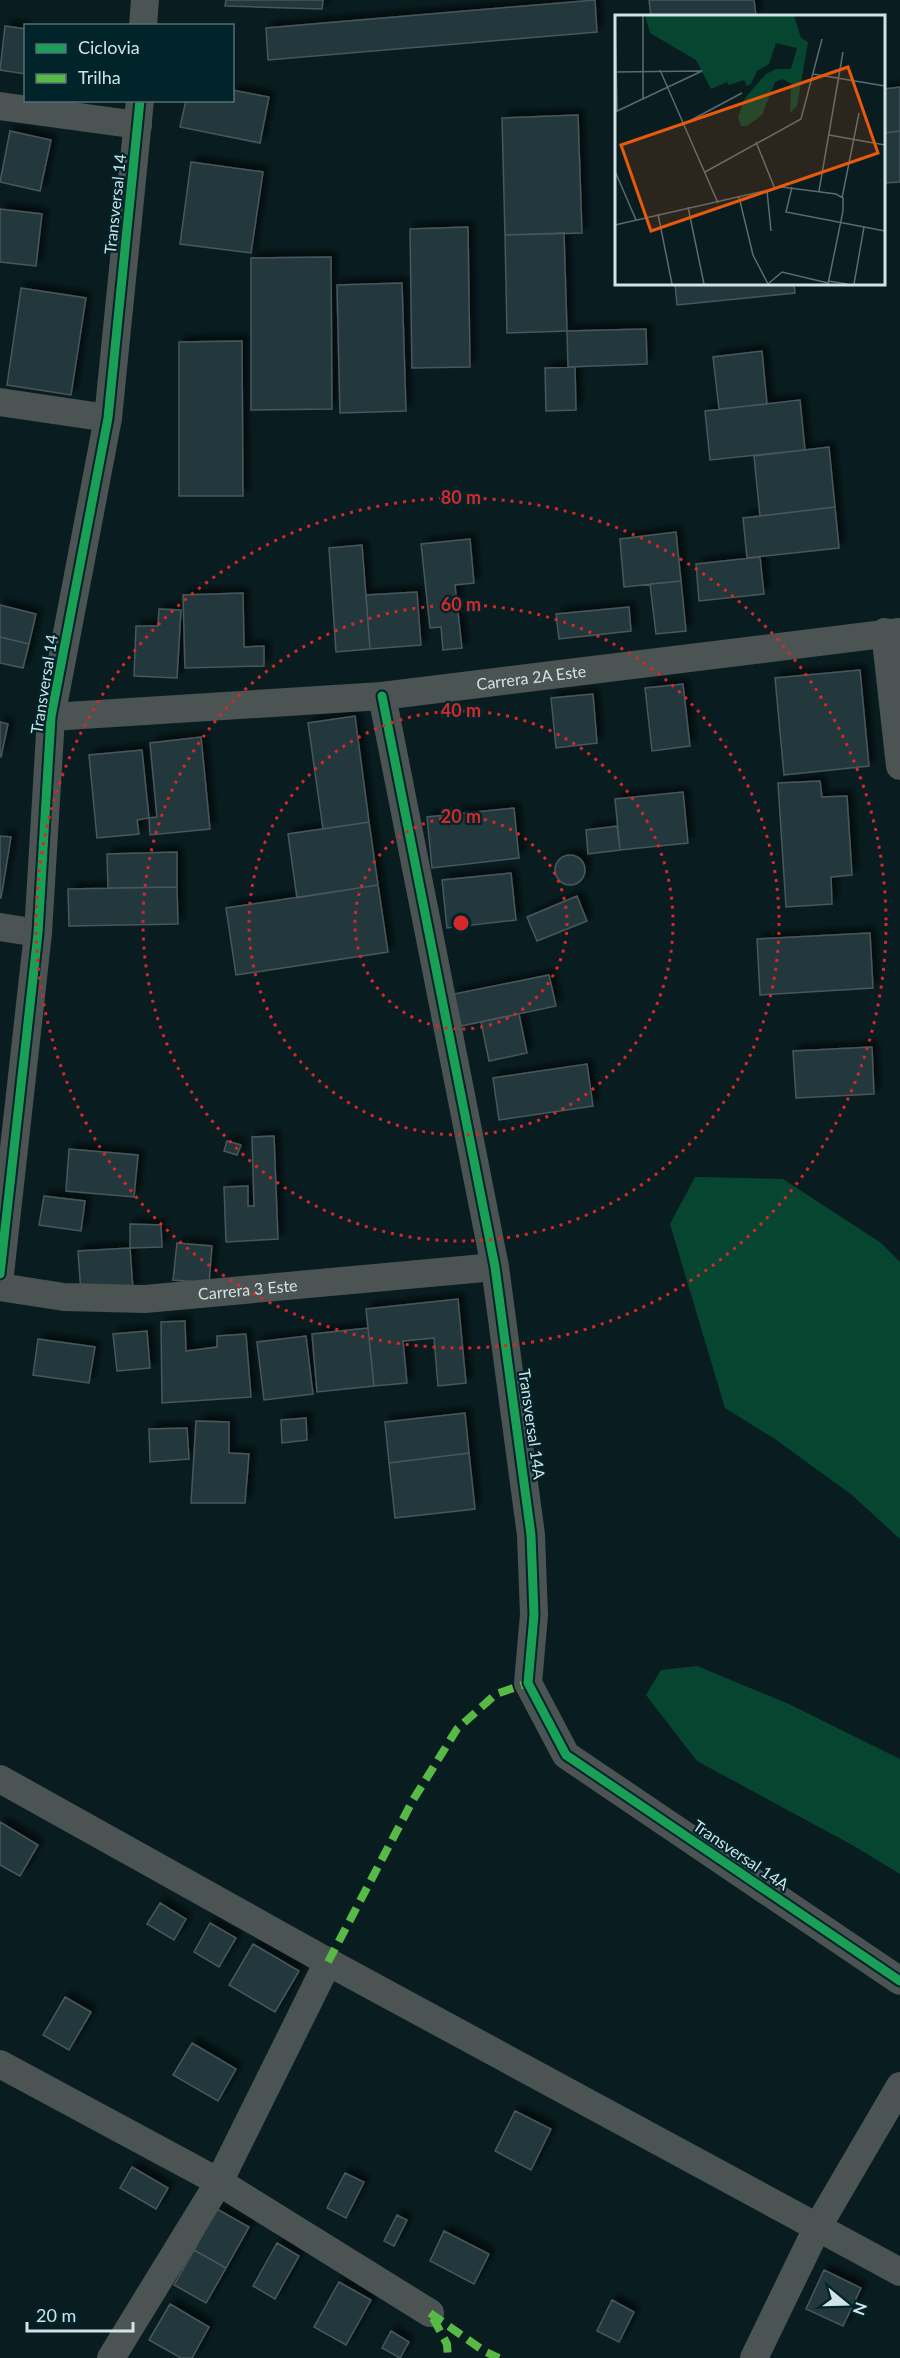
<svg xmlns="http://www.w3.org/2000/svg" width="900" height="2358" font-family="Lato,sans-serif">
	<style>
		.green { fill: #064630 }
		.building { fill: #23373e; stroke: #49575b; stroke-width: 1.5; filter: url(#shadow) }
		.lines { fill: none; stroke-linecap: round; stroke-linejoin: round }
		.minor { stroke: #4b5353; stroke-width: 28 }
		.quiet { stroke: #58b947; stroke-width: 8; stroke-dasharray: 15 8; stroke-linecap: butt }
		.cycleway-casing { stroke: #002429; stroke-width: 13 }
		.cycleway { stroke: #1a9f57; stroke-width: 9 }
		.ring { fill: none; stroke: #d62828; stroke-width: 3; stroke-dasharray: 3 6 }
		.labels { text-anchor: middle; stroke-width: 4.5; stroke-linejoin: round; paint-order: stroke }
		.street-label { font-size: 16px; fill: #d0e3e7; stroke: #002429 }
		.inset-road { fill: none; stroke: #596c70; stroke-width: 1.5 }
		.view { fill: #e8590c; fill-opacity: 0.15; stroke: #e8590c; stroke-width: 3 }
		.inset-edge { fill: none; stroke: #d0e3e7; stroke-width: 3 }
		.centre { fill: #d62828; stroke: #002429; stroke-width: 3 }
		.ring-label { font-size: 18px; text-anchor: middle; font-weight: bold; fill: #d62828; stroke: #002429; stroke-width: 4.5; stroke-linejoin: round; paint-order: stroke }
	</style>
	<defs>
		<filter id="shadow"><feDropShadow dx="5.5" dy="-5.5" stdDeviation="3" flood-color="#0009"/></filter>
	</defs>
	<rect width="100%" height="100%" fill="#091d20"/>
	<path class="green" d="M695,1177L783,1179L881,1243L900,1262V1539L852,1495L775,1439L725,1408L670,1224Z
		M697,1666L789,1704L900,1759V1874L854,1846L697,1761L646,1695L661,1670Z"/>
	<path class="building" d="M226,0H323L322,9L225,6Z
		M595,0L597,32L268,60L266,28Z
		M649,0H754L756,16H651Z
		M5,26L26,29V74L0,70Z
		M900,87V131L884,133V89Z
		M232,90L269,97L260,143L180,127L186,100H232Z
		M578,115L582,233L505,235L502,118Z
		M10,131L51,140L40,191L0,182Z
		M900,131V182L884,183V133Z
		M191,162L263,172L251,253L180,244Z
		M0,209L42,214L36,266L0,262Z
		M468,227L470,367L412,368L410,229Z
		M564,233L567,331L507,333L505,235Z
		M331,257L332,409L251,410V258Z
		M402,283L406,411L340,413L337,285Z
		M675,284H794L795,293L677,305Z
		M21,288L86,298L71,395L7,385Z
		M646,329L647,364L568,367L567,331Z
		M242,341L243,496H179V342Z
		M762,351L767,404L719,409L713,357Z
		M575,367L576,410L546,411L545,368Z
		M800,400L805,450L710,460L705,411Z
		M829,447L835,507L760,516L754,456Z
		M835,507L839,548L747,558L743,518Z
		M676,532L681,581L624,587L620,539Z
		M470,539L474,583L455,585L462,648L443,650L441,627L430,628L421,544Z
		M362,545L370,649L336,652L329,548Z
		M760,557L764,594L699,601L696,564Z
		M681,581L686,631L656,634L650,584Z
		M417,592L421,645L370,649L366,595Z
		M243,593L244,647L264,646V666L185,668L183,595Z
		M0,605L36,614L29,644L0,637Z
		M629,607L631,631L559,639L556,614Z
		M159,609L181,610L177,678L134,676L136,626H158Z
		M0,637L29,644L23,668L0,663Z
		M860,670L869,766L784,775L775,678Z
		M683,684L690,746L652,751L645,688Z
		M593,694L597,743L556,748L551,698Z
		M355,716L369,822L323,829L308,723Z
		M0,722L8,724L1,757L0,756Z
		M201,737L210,829L150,835L149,818L157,817L150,743Z
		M142,750L149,818L137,820L139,834L97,838L89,755Z
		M820,781L822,797L847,796L852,875L831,877L832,904L786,907L778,783Z
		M683,792L688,843L620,850L615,799Z
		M514,808L519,858L432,868L427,817Z
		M369,822L378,885L297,898L288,834Z
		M617,826L620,850L588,854L586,830Z
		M0,836L11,837L1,898H0Z
		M177,852V887L108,888L107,854Z
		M555 870a15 15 0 1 1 30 0a15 15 0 1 1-30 0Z
		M511,873L516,920L447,928L442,880Z
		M378,885L388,952L236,975L226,908Z
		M177,887L178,924L69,926L68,889Z
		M577,896L587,921L537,941L527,917Z
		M870,933L873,988L760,995L757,939Z
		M549,975L556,1006L461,1026L454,994Z
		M519,1014L527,1053L489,1061L481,1022Z
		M872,1047L874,1094L796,1098L793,1051Z
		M587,1064L593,1106L499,1120L493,1078Z
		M274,1136L278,1239L226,1242L224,1187L248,1186V1206H254L252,1137Z
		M227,1141L241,1145L237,1155L224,1151Z
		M69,1149L138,1155L134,1197L66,1191Z
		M44,1196L85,1201L81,1231L39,1225Z
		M130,1224L161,1225L162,1247L130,1248Z
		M177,1243L212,1246L209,1283L173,1280Z
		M130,1248L133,1290L81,1293L78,1251Z
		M458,1299L466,1383L438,1386L434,1338L403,1341L407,1383L374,1386L366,1309Z
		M185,1321L186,1351L217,1347V1336L246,1334L251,1397L162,1403L161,1322Z
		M368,1328L374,1386L317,1392L312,1334Z
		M147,1331L150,1368L117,1371L113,1334Z
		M306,1336L313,1394L264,1400L257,1342Z
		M38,1339L95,1347L89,1383L33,1375Z
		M465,1413L469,1453L389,1463L385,1422Z
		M306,1418L307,1440L282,1443L281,1420Z
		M196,1421L229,1422V1453L249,1454L245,1503H191Z
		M187,1428L189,1459L150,1462L149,1429Z
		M469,1453L475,1509L395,1518L389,1463Z
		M0,1822L38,1845L20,1876L0,1865Z
		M160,1903L186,1919L174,1940L147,1924Z
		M210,1923L236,1938L219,1967L194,1952Z
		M253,1944L299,1971L275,2012L229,1985Z
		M65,1997L91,2012L69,2050L43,2035Z
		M192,2043L236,2069L218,2101L173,2075Z
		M515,2111L551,2129L531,2170L495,2151Z
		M132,2167L168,2188L156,2209L120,2188Z
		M345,2173L364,2182L346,2218L327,2208Z
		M217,2209L249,2227L226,2268L194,2250Z
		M397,2215L407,2220L394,2246L384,2241Z
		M444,2231L489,2254L474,2284L430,2261Z
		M277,2243L299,2256L275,2299L253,2286Z
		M194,2250L226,2268L206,2303L174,2285Z
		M824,2270L861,2288L843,2326L806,2309Z
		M339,2282L371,2300L346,2345L314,2327Z
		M612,2300L634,2312L619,2342L597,2331Z
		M170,2304L209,2327L192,2358H181L149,2340Z
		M391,2331L409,2342L400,2358L382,2348Z"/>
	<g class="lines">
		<g class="minor">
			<path d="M143,26L145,0"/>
			<path d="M0,106L138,125"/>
			<path d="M0,402L108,418"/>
			<path d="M885,632L900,766"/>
			<path d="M382,696L495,1267L531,1535L534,1615L528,1683L566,1755L900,1981"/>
			<path id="s1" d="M51,717L382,696L900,632"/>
			<path d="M0,927L38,933"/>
			<path d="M0,1274L38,933L51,717L108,418L140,100"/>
			<path id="s2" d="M0,1287L64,1297L145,1299L495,1267"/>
			<path d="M0,1779L328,1962L900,2272"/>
			<path d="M0,2064L219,2182L430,2313"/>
			<path d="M111,2358L219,2182L328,1962"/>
			<path d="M754,2358L817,2228L900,2086"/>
		</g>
		<path class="quiet" d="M328,1962L413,1800L457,1729L496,1694L528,1683
			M430,2313L484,2351L499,2358
			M433,2318L447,2344L448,2358"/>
		<defs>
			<path id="cycleway" d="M382,696L495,1267L531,1535L534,1615L528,1683L566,1755L900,1981
				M0,1274L38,933L51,717L108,418L140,100"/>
		</defs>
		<use href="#cycleway" class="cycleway-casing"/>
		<use href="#cycleway" class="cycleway"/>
	</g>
	<g class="ring">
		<circle cx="461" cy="923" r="106"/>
		<circle cx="461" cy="923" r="212"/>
		<circle cx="461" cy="923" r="318"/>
		<circle cx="461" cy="923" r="425"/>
	</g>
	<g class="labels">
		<g class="street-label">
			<text transform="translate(115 204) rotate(-84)" y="6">Transversal 14</text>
			<text dy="6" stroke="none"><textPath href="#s1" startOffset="482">Carrera 2A Este</textPath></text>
			<text transform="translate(44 684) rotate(-81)" y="6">Transversal 14</text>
			<text dy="6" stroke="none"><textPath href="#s2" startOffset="249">Carrera 3 Este</textPath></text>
			<text transform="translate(532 1424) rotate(82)" y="6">Transversal 14A</text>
			<text transform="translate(741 1855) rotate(34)" y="6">Transversal 14A</text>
		</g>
	</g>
	<g transform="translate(615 15)">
		<rect width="270" height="270" fill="#091d20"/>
		<path d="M30,1H179L186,23L193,27L182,91L175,98L176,69L168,64L160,67L147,100L132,111H126L123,102L130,83L151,59L161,54H176L182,33L161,28L154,49L142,56L136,69L132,71L129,65L114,70L112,67L96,74L81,45L35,18Z" fill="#064630"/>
		<path class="inset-road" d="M0,1L2,96M45,55L103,188M0,57L87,56L0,97M198,59L270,71M28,84V1M67,110L127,78M214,120L270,130M141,127L160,174M0,156L21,205M90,157L186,104L207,24M177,172L171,197L270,216M152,176L156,216M204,176L228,37M124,182L138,240L153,269M227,183L244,98M73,192L89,269M43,199L57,269M0,210L167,172L221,179L228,183V196L213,269M213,266L232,269M153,269L167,257L213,268M239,269L249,212"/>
		<path class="view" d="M233,52L263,138L36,216L6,130Z"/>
		<rect width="270" height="270" class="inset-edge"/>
	</g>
	<circle cx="461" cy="923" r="9" class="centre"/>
	<g class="ring-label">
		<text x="461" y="504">80 m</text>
		<text x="461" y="611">60 m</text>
		<text x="461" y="717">40 m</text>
		<text x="461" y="823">20 m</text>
	</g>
	<rect x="24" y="24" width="210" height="78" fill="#002429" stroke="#537075" stroke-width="1.5"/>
	<rect x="36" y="44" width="30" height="9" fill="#1a9f57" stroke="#537075" stroke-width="1.5"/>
	<text x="78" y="54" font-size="18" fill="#d0e3e7">Ciclovia</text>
	<rect x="36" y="74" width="30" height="9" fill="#58b947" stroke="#537075" stroke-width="1.5"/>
	<text x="78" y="84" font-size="18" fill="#d0e3e7">Trilha</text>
	<g transform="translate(846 2304) rotate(109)" stroke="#002429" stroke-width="4.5" paint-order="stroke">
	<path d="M0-4.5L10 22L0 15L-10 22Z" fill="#d0e3e7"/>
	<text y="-9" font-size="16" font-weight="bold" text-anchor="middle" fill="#d0e3e7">N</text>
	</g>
	<path d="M27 2322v9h106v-9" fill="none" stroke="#d0e3e7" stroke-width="3"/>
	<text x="36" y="2322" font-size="18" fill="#d0e3e7" stroke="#002429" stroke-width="4.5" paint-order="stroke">20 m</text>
</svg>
